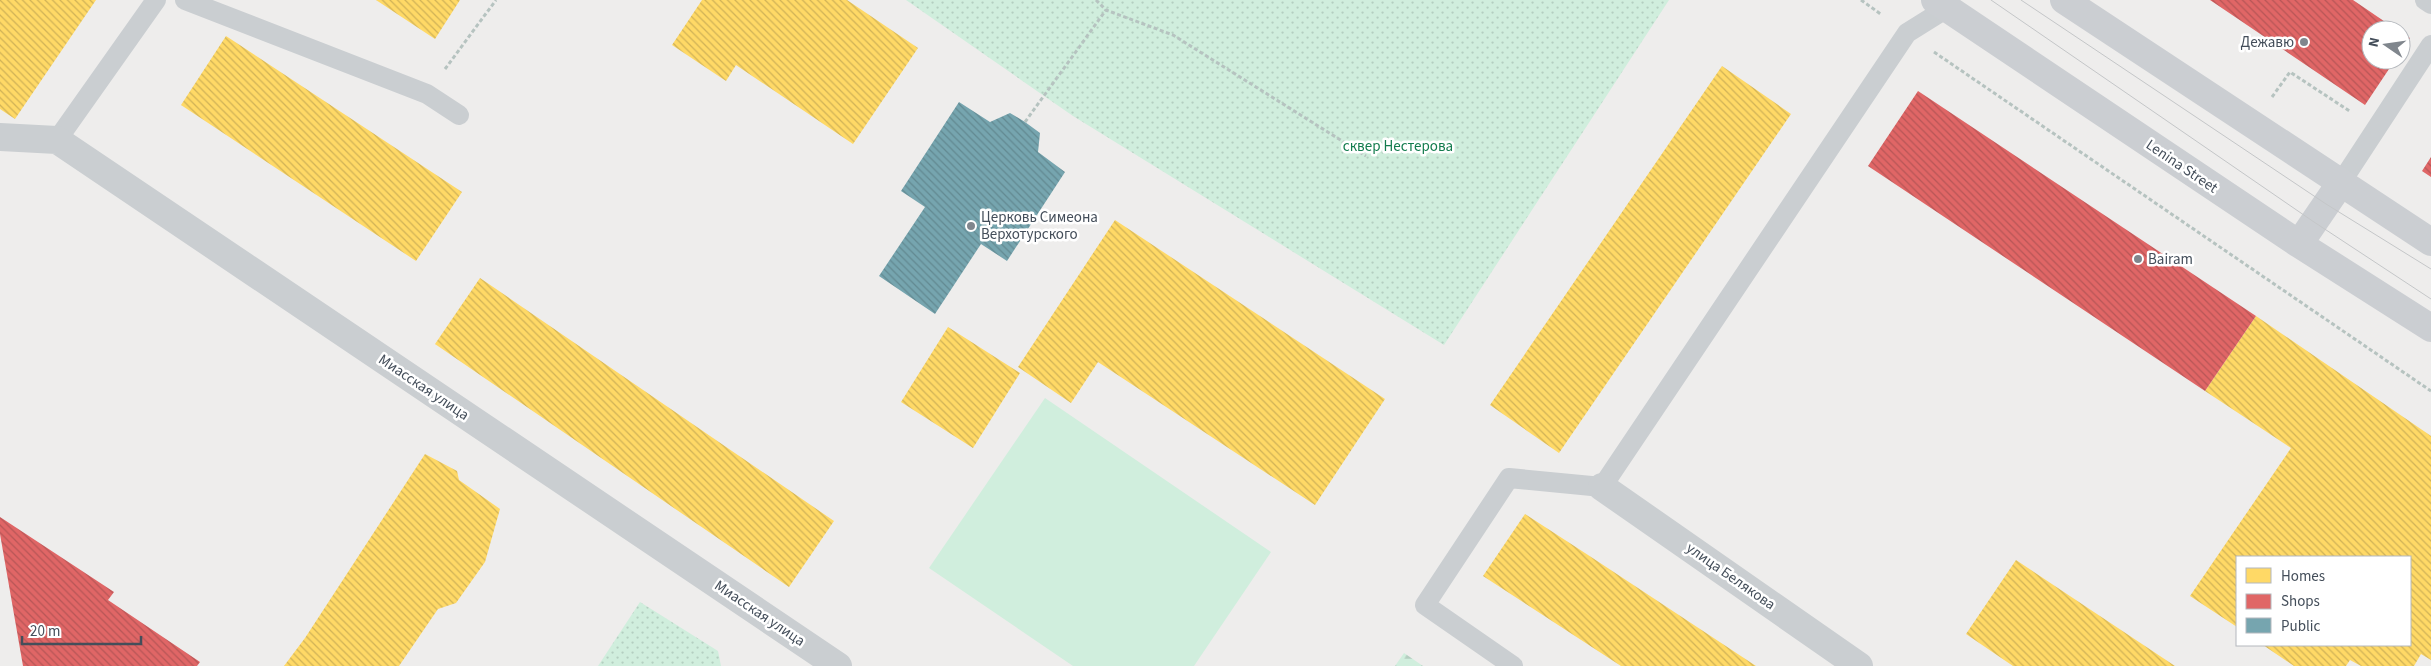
<svg xmlns="http://www.w3.org/2000/svg" width="2431" height="666" font-family="'Source Sans 3',sans-serif">
	<style>
		.grass { fill: #d0eedd }
		.forest { fill: url(#forest-firs) }
		.park { fill: url(#park-dots) }
		.homes { fill: url(#homes-back-hatch) }
		.shops { fill: url(#shops-back-hatch) }
		.public { fill: url(#public-back-hatch) }
		.lines { fill: none; stroke-linecap: round; stroke-linejoin: round }
		.path { stroke: #b6c3c0; stroke-width: 3; stroke-dasharray: 4 2.5; stroke-linecap: butt }
		.lane { stroke: #caced1; stroke-width: 20 }
		.street { stroke: #caced1; stroke-width: 28 }
		.secondary { stroke: #cbced2; stroke-width: 28 }
		.tram { stroke: #c4c6c8; stroke-width: 1 }
		.poi-dot { fill: #80868d; stroke: #fff; stroke-width: 2 }
		.labels { text-anchor: middle; stroke-width: 5; stroke-linejoin: round; paint-order: stroke }
		.poi-label { font-size: 15px; fill: #444e5a; stroke: #fff; text-anchor: start }
		.park-label { font-size: 15px; fill: #137c4e; stroke: #fff }
		.street-label { font-size: 15px; fill: #444e5a; stroke: #fff }
	</style>
	<defs>
		<pattern id="forest-firs" width="22" height="20" patternUnits="userSpaceOnUse" patternTransform="scale(1.25)"><rect width="22" height="20" fill="#d0eedd"/><path d="M5 1l3.5 6h-7zM16 11l3.5 6h-7z" fill="#b4cec0"/></pattern>
		<pattern id="park-dots" width="8" height="8" patternUnits="userSpaceOnUse" patternTransform="scale(1.25)"><rect width="8" height="8" fill="#d0eedd"/><path d="M2 2h.1M6 6h.1" fill="none" stroke="#b4cec0" stroke-width="1.8" stroke-linecap="round"/></pattern>
		<pattern id="homes-back-hatch" width="6" height="6" patternUnits="userSpaceOnUse" patternTransform="scale(1.25)"><rect width="6" height="6" fill="#ffd966"/><path d="M-1 5l2 2M0 0l6 6M5-1l2 2" fill="none" stroke="#d0b257"/></pattern>
		<pattern id="shops-back-hatch" width="6" height="6" patternUnits="userSpaceOnUse" patternTransform="scale(1.25)"><rect width="6" height="6" fill="#e06666"/><path d="M-1 5l2 2M0 0l6 6M5-1l2 2" fill="none" stroke="#b75657"/></pattern>
		<pattern id="public-back-hatch" width="6" height="6" patternUnits="userSpaceOnUse" patternTransform="scale(1.25)"><rect width="6" height="6" fill="#76a5af"/><path d="M-1 5l2 2M0 0l6 6M5-1l2 2" fill="none" stroke="#628991"/></pattern>
	</defs>
	<rect width="100%" height="100%" fill="#eeedec"/>
	<path class="grass" d="M1045,398L1271,552L1194,666H1073L929,568Z"/>
	<path class="forest" d="M1404,653L1423,666H1395Z"/>
	<path class="park" d="M906,0H1669L1444,345L1073,116Z
		M640,602L718,651L721,666H598Z"/>
	<path class="homes" d="M0,0H96L15,119L0,109Z
		M376,0H460L435,39Z
		M702,0H847L918,48L853,144L736,65L726,81L672,45Z
		M226,36L462,192L416,261L181,105Z
		M1722,66L1791,114L1559,453L1490,405Z
		M1115,220L1385,399L1315,505L1098,362L1071,403L1018,367Z
		M480,278L834,521L789,587L435,344Z
		M2256,316L2431,436V660L2421,654L2414,666H2361L2350,660L2346,666H2294L2263,645H2410V557H2237V627L2190,596L2291,448L2205,391Z
		M948,327L1020,373L973,448L901,402Z
		M425,454L457,471L459,480L500,509L485,562L456,603L438,609L399,666H284L305,638Z
		M1525,514L1585,553L1756,666H1621L1483,576Z
		M2016,560L2175,666H2013L1966,634Z"/>
	<path class="shops" d="M2210,0H2353L2397,30H2371V60H2395L2365,105Z
		M2401,33L2410,38L2401,51Z
		M1918,91L2256,316L2205,391L1868,166Z
		M2431,157V177L2422,171Z
		M0,517L114,592L108,600L200,662L197,666H23L0,534Z"/>
	<path class="public" d="M959,102L990,122L1010,113L1025,122L1040,133L1038,152L1065,172L1007,261L981,244L935,314L879,276L925,207L901,191Z"/>
	<g class="lines">
		<path class="path" d="M1096,0L1106,10L1173,35L1366,156
			M1861,0L1882,15
			M1934,52L2431,391
			M445,69L496,0
			M2272,97L2290,72L2351,112
			M1025,122L1106,10"/>
		<path class="lane" d="M185,0L427,94L459,115
			M2425,0L2431,4
			M57,140L156,0
			M2340,184L2431,45
			M1513,666L1425,605L1509,478L1602,487L1907,33L1947,8"/>
		<path class="street" d="M0,137L57,140L838,666
			M1602,487L1859,666"/>
		<path class="secondary" d="M1935,0L2299,244L2431,328
			M2064,0L2431,242
			M2299,244L2340,184"/>
		<path class="tram" d="M1991,0L2314,222L2431,299
			M2021,0L2326,204L2431,269"/>
	</g>
	<g class="poi-dot">
		<circle cx="2304" cy="42" r="5"/>
		<circle cx="971" cy="226" r="5"/>
		<circle cx="2138" cy="259" r="5"/>
	</g>
	<g class="labels">
		<g class="poi-label">
			<text x="2294" y="47" text-anchor="end">Дежавю</text>
			<text x="981" y="222">Церковь Симеона<tspan x="981" dy="17">Верхотурского</tspan></text>
			<text x="2148" y="264">Bairam</text>
		</g>
		<g class="park-label">
			<text x="1398" y="151">сквер Нестерова</text>
		</g>
		<g class="street-label">
			<text transform="translate(2182 166) rotate(34)" y="5">Lenina Street</text>
			<text transform="translate(424 387) rotate(34)" y="5">Миасская улица</text>
			<text transform="translate(1731 576) rotate(35)" y="5">улица Белякова</text>
			<text transform="translate(760 613) rotate(34)" y="5">Миасская улица</text>
		</g>
	</g>
	<rect x="2236" y="556" width="175" height="90" fill="#ffffff" stroke="#b4b8bd"/>
	<rect x="2246" y="568" width="25" height="15" fill="#ffd966" stroke="#b4b8bd"/>
	<text x="2281" y="581" font-size="15" fill="#444e5a">Homes</text>
	<rect x="2246" y="594" width="25" height="15" fill="#e06666" stroke="#b4b8bd"/>
	<text x="2281" y="606" font-size="15" fill="#444e5a">Shops</text>
	<rect x="2246" y="618" width="25" height="15" fill="#76a5af" stroke="#b4b8bd"/>
	<text x="2281" y="631" font-size="15" fill="#444e5a">Public</text>
	<g transform="translate(2386 45) rotate(283)"><circle r="24" fill="#ffffff" stroke="#b4b8bd"/>
	<path d="M0-4L9 19L0 12L-9 19Z" fill="#80868d"/>
	<text y="-8" font-size="14" font-weight="bold" text-anchor="middle" fill="#444e5a">N</text>
	</g>
	<path d="M22 636v8h119v-8" fill="none" stroke="#444e5a" stroke-width="2.5"/>
	<text x="30" y="636" font-size="15" fill="#444e5a" stroke="#ffffff" stroke-width="4" paint-order="stroke">20 m</text>
</svg>
